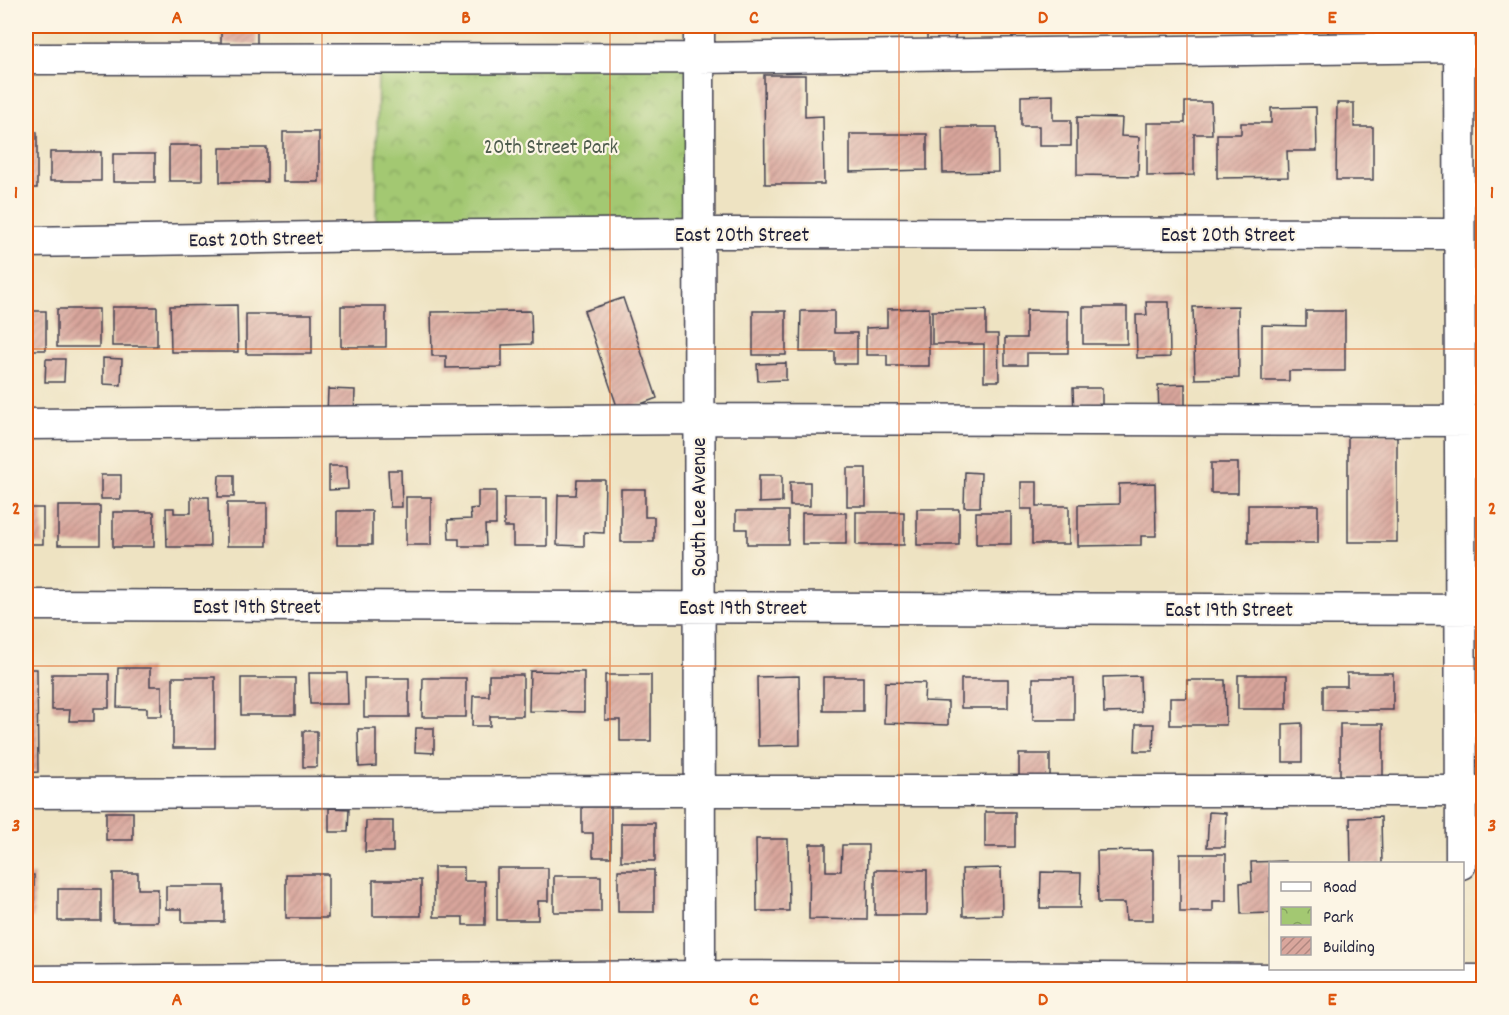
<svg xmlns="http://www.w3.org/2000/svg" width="1509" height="1015" font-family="Dekko,sans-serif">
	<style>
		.park { fill: url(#park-crowns); stroke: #627556; stroke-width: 1.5 }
		.building { fill: url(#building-hatch) }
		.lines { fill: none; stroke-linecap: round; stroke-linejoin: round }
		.minor-casing { stroke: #413f4f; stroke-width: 33 }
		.minor { stroke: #fff; stroke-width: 30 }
		.grid { fill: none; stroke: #de560e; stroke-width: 1.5; stroke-opacity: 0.55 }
		.labels { text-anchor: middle; stroke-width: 4.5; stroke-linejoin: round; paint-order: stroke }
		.park-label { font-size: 21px; fill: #4f5c4e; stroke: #fcf5e5 }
		.street-label { font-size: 21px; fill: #22223b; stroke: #fcf5e5 }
		.neatline { fill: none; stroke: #de560e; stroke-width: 2 }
		.grid-label { font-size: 20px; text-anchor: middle; font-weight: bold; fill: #de560e }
	</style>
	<defs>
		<pattern id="park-crowns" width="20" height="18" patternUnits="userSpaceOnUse" patternTransform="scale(1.5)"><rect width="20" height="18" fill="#a3c872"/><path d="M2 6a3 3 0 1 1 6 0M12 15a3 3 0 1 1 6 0" fill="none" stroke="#84a25f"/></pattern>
		<pattern id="building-hatch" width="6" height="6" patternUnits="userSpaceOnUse" patternTransform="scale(1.5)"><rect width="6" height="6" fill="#d9a69c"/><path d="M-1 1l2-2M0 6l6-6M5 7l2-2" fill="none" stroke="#b08780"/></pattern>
	</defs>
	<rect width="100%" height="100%" fill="#fcf5e5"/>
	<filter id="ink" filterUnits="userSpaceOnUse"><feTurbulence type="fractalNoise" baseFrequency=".0167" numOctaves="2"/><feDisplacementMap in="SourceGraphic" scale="12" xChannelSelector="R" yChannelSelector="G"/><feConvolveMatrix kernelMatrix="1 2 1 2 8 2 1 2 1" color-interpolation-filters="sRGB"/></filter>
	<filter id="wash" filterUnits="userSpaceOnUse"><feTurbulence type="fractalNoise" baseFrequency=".008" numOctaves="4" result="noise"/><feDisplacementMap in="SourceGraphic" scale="24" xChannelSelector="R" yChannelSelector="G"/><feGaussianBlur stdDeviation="1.35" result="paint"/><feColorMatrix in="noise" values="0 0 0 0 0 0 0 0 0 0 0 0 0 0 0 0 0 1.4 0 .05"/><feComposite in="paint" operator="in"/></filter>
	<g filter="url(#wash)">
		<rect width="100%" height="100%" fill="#eee3c2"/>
		<path class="park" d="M378,58H698L700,233L376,236Z"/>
		<g id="blocks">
			<path class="building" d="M221,26H257V44H221Z
				M869,26H899V29L869,28Z
				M927,26H956L955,42L927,41Z
				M1193,26H1241V28H1193Z
				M1328,26H1397V33H1328Z
				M764,75H805V117L823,116L824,184H765Z
				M1053,95V120H1071V146H1039V126H1021V96Z
				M1185,102H1211L1212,134H1194V175L1147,176V123H1185Z
				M1337,103H1354V127H1373V180H1336Z
				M1316,107L1317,151H1287L1288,177L1217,178V134H1241V123H1271V108Z
				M1077,117L1122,118L1121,136L1139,137L1138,176L1077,175Z
				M942,127H997L998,172L943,173Z
				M26,132H37V188H26Z
				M283,132H319V182H283Z
				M850,134H927V170L850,172Z
				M169,145H202V181H169Z
				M220,148H267V182H220Z
				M50,152H101V181H50Z
				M113,154H155V182H113Z
				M623,298L657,398L619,412L584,311Z
				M1146,302H1169L1170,357L1137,358L1136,315H1147Z
				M237,305L238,352H171L170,306Z
				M341,306H386V347H341Z
				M1238,306L1239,378L1195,379L1193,307Z
				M112,307H157V346H112Z
				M1083,307H1127V344H1083Z
				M929,308V366H887V355H866V328L887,327V309Z
				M57,309H99V347H57Z
				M986,310V334H998L999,381H984V344H932V311Z
				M1026,310L1068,311V353H1027V365H1005V338H1026Z
				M26,311H46V350H26Z
				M531,311L532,344L502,345V367L446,368V356H432L431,312Z
				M753,311H786V355H753Z
				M801,311H834V333H857V364H835V352H800Z
				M1306,311H1345V371H1289V381H1262V325L1306,326Z
				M246,314H312V354H246Z
				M103,358L122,359L121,385L103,384Z
				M46,359H65L64,382H45Z
				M786,363V380L758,381L757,364Z
				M1185,384V413H1159L1158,385Z
				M1073,388H1102V415H1074Z
				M328,389L355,390L354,417L327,416Z
				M1348,434H1397V542H1348Z
				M1211,463H1238V493H1211Z
				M329,466H347L348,489L329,490Z
				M847,468H866V506H847Z
				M388,470H401L402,507H390Z
				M965,472L981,473L980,507H964Z
				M101,475H121V499H101Z
				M219,475H234V497H218Z
				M759,475H782V502L759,503Z
				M577,480H605L604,533L584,532V546L557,545L558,495H576Z
				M790,482H810V506H790Z
				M1021,482H1037V506H1069V544H1032V509H1021Z
				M1155,483L1156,536H1141V545L1078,546V505L1119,504V484Z
				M621,489H645V517H654V542H621Z
				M478,491H496V525H485L486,546H459V539H449L448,520L471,519L470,509L478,508Z
				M191,497H209L210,547H167L166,508H174V513H191Z
				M406,497H431V545H406Z
				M504,498H547V546H513V527H504Z
				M227,503H267V546H227Z
				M1248,505H1318V543H1248Z
				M58,506H100V545H58Z
				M26,508H43V544H26Z
				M917,509H959V545H917Z
				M337,511H372V545H337Z
				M736,511H788V544H747V529H736Z
				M113,512H154V547H113Z
				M856,512H904V545H856Z
				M976,512H1011V544H976Z
				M802,513H846V544H802Z
				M118,668H150V686H162V716H147V708L117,707Z
				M26,669H37L38,772L26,773Z
				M530,671L584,672V712L529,711Z
				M309,673H347L348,704H310Z
				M1347,673H1393V710H1323V686H1347Z
				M52,674H109V708H94V721H69L70,710H52Z
				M489,675H523V716H490V726H472L473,696H489Z
				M605,675H651V741H620V720H605Z
				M1238,675H1287V709H1238Z
				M799,676L800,745L758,746L757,677Z
				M1140,676L1141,712L1104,713L1103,677Z
				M173,677H215V748H173Z
				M823,677H863V711H823Z
				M241,678H295V715H241Z
				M364,678H409V717H364Z
				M423,678H466V717H422Z
				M1033,678H1074V720H1033Z
				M961,679H1008V708H961Z
				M1187,680H1225L1226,725H1170V698H1187Z
				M885,682L925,683L924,701L948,702V725L884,723Z
				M1302,723V762H1283V724Z
				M1136,724H1154L1153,751H1135Z
				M1340,724H1383V778H1340Z
				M416,728H434V753L415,752Z
				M358,729H376V766L359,767Z
				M303,731H317V767H303Z
				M1019,754H1050V783L1019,784Z
				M582,807H611V857H593V833H582Z
				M329,808L349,809L348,832H329Z
				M106,812H133V840H106Z
				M985,812H1015V847H985Z
				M1209,812L1226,813L1225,847H1207Z
				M1381,817L1382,864H1351L1350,818Z
				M366,821H393V852H365Z
				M621,823H655V861H621Z
				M756,839H788L789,911H757Z
				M810,844H826V871H841L842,845H868L867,920L809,919Z
				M1153,850V920H1126L1125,903H1098L1097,851Z
				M1180,854H1226V901H1213V912H1180Z
				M1286,861V864H1270V913L1241,914L1240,883L1252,882L1251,862Z
				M434,867H464V881H485V925H463V917H434Z
				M497,868H548V901H538V920H497Z
				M1001,868L1002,915L963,916L962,869Z
				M618,870H654V912H618Z
				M875,870H927V915H875Z
				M1041,872L1081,873L1080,908H1040Z
				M113,873H138V889H158V922H113Z
				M286,874H328V918H286Z
				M26,875H34V918H26Z
				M554,876H601V912H554Z
				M373,880H421V916H373Z
				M166,886H224V922H182V909H166Z
				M58,889H101V921H58Z"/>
		</g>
	</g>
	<g filter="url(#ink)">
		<use href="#blocks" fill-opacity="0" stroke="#413f4f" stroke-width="1.5"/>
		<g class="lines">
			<defs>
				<path id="minor" d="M699,26L700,990
					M1459,26L1461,864
					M26,59L698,58L1459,47
					M26,242L376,236L700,233L1459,234
					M26,424L698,419L1484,421
					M26,605L1484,610
					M26,793L667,791H1484
					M26,981L700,976L1484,980"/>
			</defs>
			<use href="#minor" class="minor-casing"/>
			<use href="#minor" class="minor"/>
		</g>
	</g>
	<path class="grid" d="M322,26V990M610,26V990M899,26V990M1187,26V990M26,349H1484M26,666H1484"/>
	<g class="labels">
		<g class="park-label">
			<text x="551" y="153">20th Street Park</text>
		</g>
		<g class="street-label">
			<text x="742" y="241">East 20th Street</text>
			<text x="1228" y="241">East 20th Street</text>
			<text transform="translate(256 238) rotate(-1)" y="7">East 20th Street</text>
			<text transform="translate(698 507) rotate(-90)" y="7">South Lee Avenue</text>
			<text x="257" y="613">East 19th Street</text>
			<text x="743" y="614">East 19th Street</text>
			<text x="1229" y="616">East 19th Street</text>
		</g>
	</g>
	<rect width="1509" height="1015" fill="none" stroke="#fcf5e5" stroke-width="66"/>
	<rect x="1269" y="862" width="195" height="108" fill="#fcf5e5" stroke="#a5a1a1" stroke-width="1.5"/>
	<rect x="1281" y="882" width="30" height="9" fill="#ffffff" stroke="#a5a1a1" stroke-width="1.5"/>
	<text x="1323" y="892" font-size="18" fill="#22223b">Road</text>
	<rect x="1281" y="907" width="30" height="18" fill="url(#park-crowns)" stroke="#a5a1a1" stroke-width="1.5"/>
	<text x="1323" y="922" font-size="18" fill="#22223b">Park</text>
	<rect x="1281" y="937" width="30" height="18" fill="url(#building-hatch)" stroke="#a5a1a1" stroke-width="1.5"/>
	<text x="1323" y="952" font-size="18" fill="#22223b">Building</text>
	<rect x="33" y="33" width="1443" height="949" class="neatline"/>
	<g class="grid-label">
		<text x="177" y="23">A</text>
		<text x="466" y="23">B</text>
		<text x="754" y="23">C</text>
		<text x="1043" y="23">D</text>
		<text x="1332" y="23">E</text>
		<text x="16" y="198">1</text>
		<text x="1492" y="198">1</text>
		<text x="16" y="514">2</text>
		<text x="1492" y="514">2</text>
		<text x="16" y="831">3</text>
		<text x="1492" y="831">3</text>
		<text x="177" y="1005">A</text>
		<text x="466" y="1005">B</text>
		<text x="754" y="1005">C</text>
		<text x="1043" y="1005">D</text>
		<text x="1332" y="1005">E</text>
	</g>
</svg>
